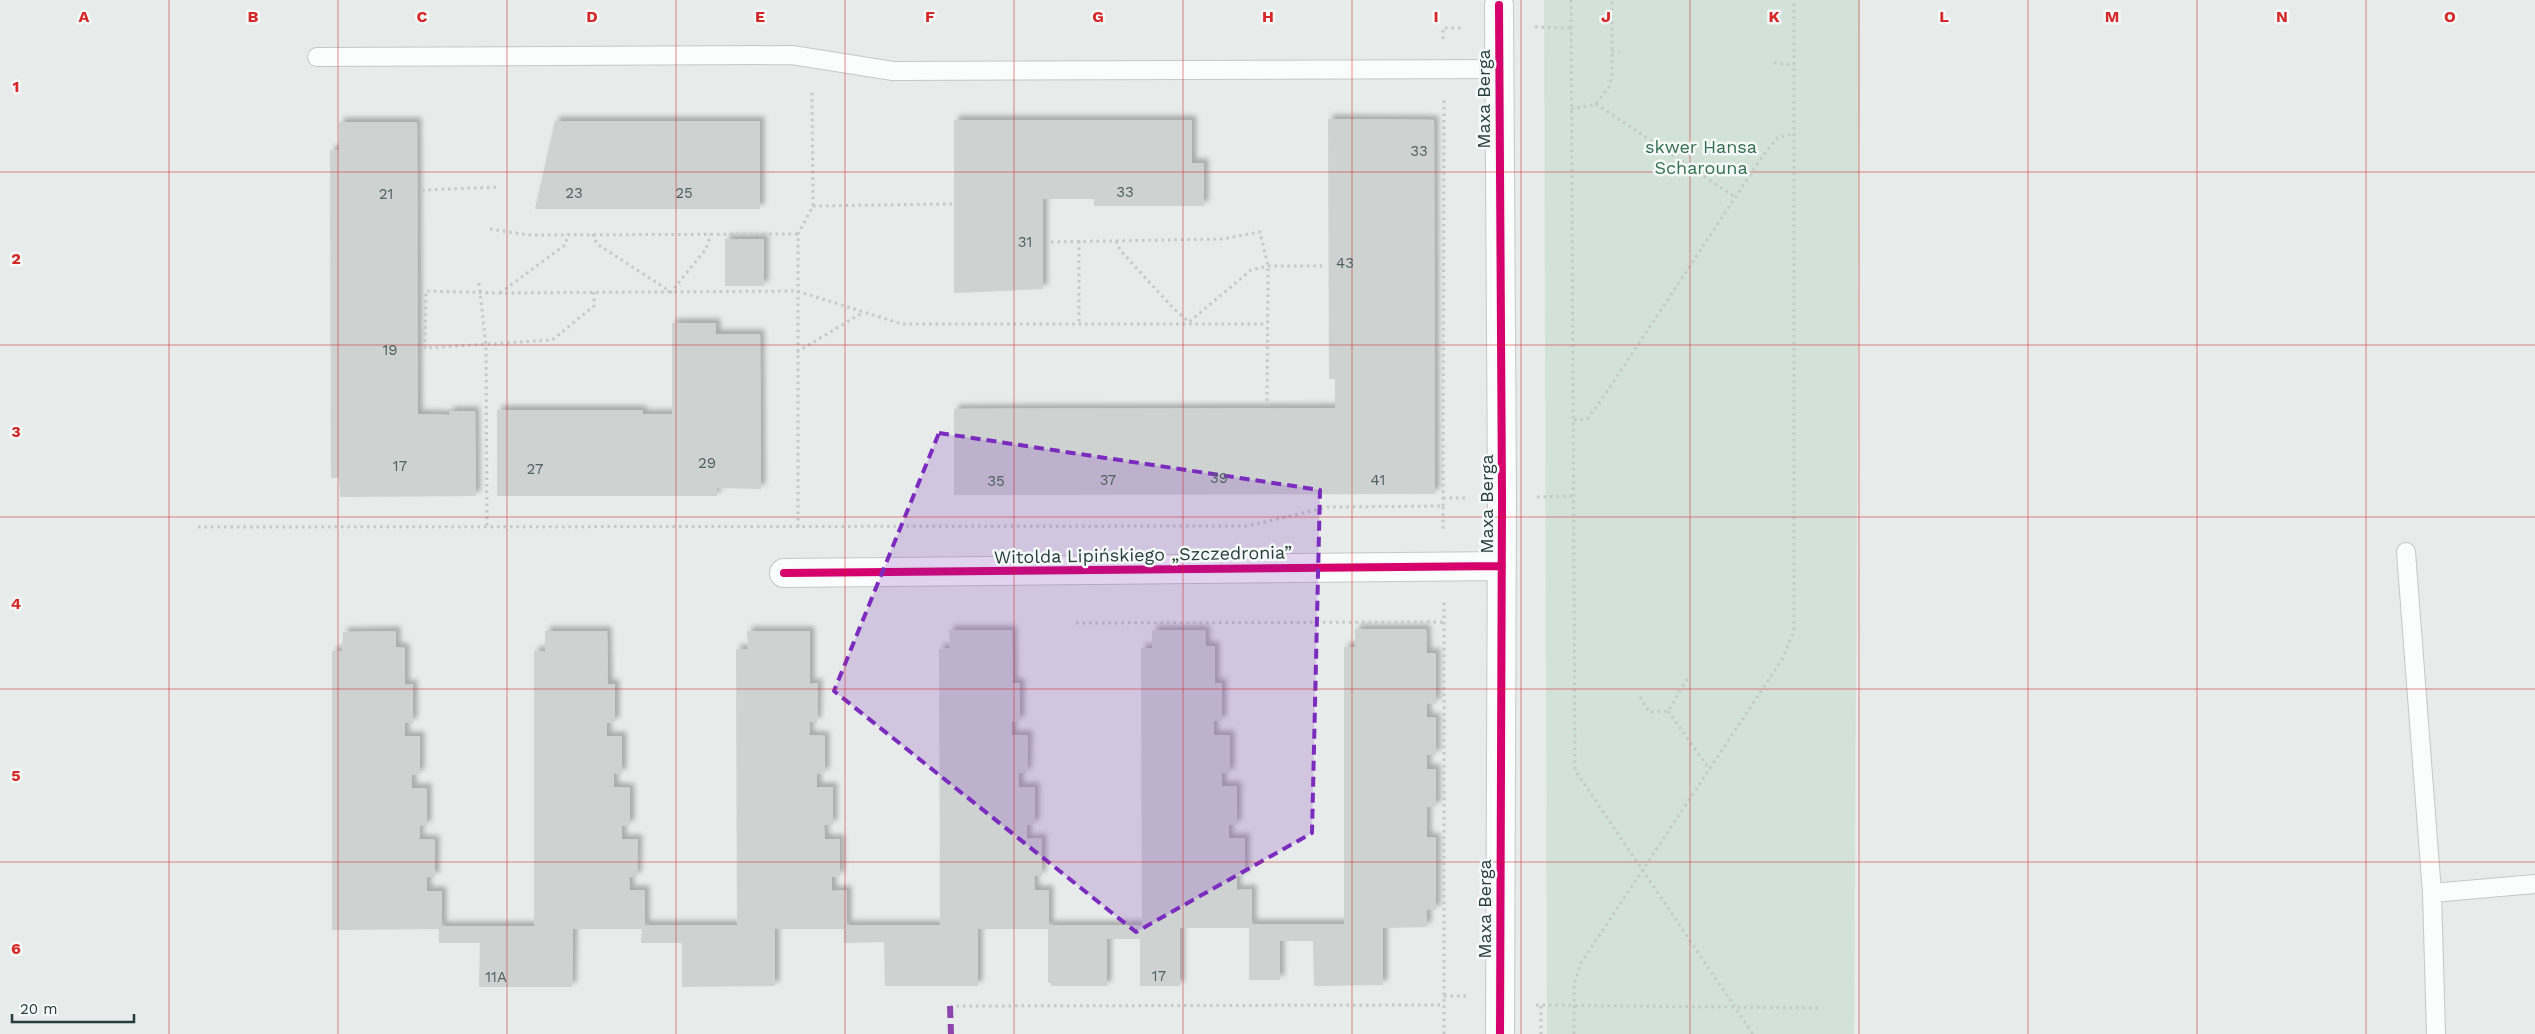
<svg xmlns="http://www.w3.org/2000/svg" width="2535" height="1034" font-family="'Work Sans',sans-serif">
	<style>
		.green { fill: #d2e2d9 }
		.building { fill: #ced2d1; filter: url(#shadow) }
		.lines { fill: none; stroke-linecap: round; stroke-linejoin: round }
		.lane-casing { stroke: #c4c8c7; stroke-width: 20 }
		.street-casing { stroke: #c4c8c7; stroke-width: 30 }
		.path { stroke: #c3cac9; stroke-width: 3; stroke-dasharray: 2.5 4; stroke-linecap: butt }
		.lane { stroke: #fbfcfc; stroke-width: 18 }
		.street { stroke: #fbfcfc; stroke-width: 28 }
		.quiet { stroke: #8e44ad; stroke-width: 6; stroke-dasharray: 12 6; stroke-linecap: butt }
		.cycleway-casing { stroke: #f5f9f8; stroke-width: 11 }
		.cycleway { stroke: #d6006c; stroke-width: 8 }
		.marked { fill: #7b2cbf; fill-opacity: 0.2; stroke: #7b2cbf; stroke-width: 4; stroke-dasharray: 10 6; stroke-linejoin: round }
		.grid { fill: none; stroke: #d62828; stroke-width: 1; stroke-opacity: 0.55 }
		.labels { text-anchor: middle; stroke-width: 5; stroke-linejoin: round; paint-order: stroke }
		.number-label { font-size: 15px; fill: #516360 }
		.street-label { font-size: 18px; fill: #263d3a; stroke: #f5f9f8 }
		.park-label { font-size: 18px; fill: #356f54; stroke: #f5f9f8 }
		.grid-label { font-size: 16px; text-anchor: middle; font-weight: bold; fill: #d62828; stroke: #f5f9f8; stroke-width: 5; stroke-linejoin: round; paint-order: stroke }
	</style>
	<defs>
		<filter id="shadow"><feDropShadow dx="4.5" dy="-4.5" stdDeviation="2.5" flood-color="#0004"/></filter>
	</defs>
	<rect width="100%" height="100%" fill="#e7ebe9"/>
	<path class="green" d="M1544,0H1860L1854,1034H1547Z"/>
	<path class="building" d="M1328,119L1434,120L1435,494L954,495V409L1335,408V379H1329Z
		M954,120H1192V163H1204V206H1094V199H1043V289L954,293Z
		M555,121H760V209H535Z
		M339,122H417L418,414L449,415V411H475L476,496L340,497L339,478H331L330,150H339Z
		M725,239H764V286H725Z
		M672,323H716V334H760L761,489L717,488V496H497V410H642L643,414H672Z
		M1355,629H1426L1427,653H1436V704L1427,703V717L1436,718V755H1427V769H1436V807H1427V837L1436,838V910H1427V927L1383,928V985L1314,986L1313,941H1280V980H1249V928H1180V986H1140V939H1107V986H1051V983H1048V929H978V986H885L884,942L844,943V929H775V986L682,987V943H641L642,929H573L572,987H479L480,943H439V929L332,930V651H342L343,632L396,631V647L405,648V685L413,684V723H405V736H420V774L412,775V788H427V826H420L419,839L435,840V877H427V891H442V926H534V651H545V631H607L608,684H615V722L607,723V736H622V774L614,773V787L630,788V825L622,826V839H638L637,877H629L630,890H645V925H737L736,649H748L747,631H810V684L818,683L817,722H810L809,735L825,736V773L817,774V787H833V825H824L825,839H840V876L832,877V891L847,890V925H940L939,649L950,648L949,630H1012L1013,683H1020V721L1012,722V735H1028L1027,773H1019V787H1035V824L1027,825V839L1042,838V876H1034L1035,890H1049V925H1142L1141,648H1152V630H1205L1206,646H1215V683H1222V721H1214V735H1230V773H1222V786H1237V825H1229V838H1245V876H1237V890L1252,889V924H1344V647H1355Z"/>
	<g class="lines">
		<defs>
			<path id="lane" d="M317,57L792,55L893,71L1499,69
				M2406,552L2432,893L2436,1034
				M2432,893L2535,884"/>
			<path id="street" d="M1499,5L1502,498L1500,1034
				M784,573L1502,566"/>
		</defs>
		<use href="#lane" class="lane-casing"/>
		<use href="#street" class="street-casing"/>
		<path class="path" d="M1571,0L1575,770L1753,1034
			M1535,27L1572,28
			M1443,39V28H1463
			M1612,51H1620
			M1774,63L1794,65
			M1596,104L1735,197
			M1571,109L1596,104L1609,87L1612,75V0
			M422,190L500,187
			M813,206L952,204
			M490,229L528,235L798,234
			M593,234L597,244L671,292L706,249L711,234
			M1079,241V324
			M1116,241L1120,250L1173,308L1189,322L1251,270L1268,266H1322
			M1051,242L1222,239L1260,232L1268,266L1267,403
			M479,283L486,346L487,527
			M594,292V306L552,340L425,348L426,291L499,293L797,291L902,324H1267
			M500,293L565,245L568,234
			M797,352L862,313
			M1574,420L1587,419L1598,405L1762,157L1778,137L1795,134
			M1537,497L1574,496
			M1443,498H1466
			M1443,506L1444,100
			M198,527L1248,526L1328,507L1443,506V531
			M798,527V234L813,206L812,89
			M1076,623L1445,622
			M1640,697L1649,712L1668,711L1689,676
			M1668,711L1710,770
			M1444,996H1466
			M1536,1005L1820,1008
			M950,1006L1444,1005
			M1541,1006V1034
			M1444,1034V602
			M1574,1034V984L1581,963L1783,658L1794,630V0"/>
		<use href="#lane" class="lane"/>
		<use href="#street" class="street"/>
		<path class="quiet" d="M950,1006L951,1034"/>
		<defs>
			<path id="cycleway" d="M1499,5L1502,498L1500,1034
				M784,573L1502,566"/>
		</defs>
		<use href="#cycleway" class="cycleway-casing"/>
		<use href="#cycleway" class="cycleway"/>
	</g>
	<path class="marked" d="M939,433L1320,490L1312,833L1136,932L834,691Z"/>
	<path class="grid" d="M169,0V1034M338,0V1034M507,0V1034M676,0V1034M845,0V1034M1014,0V1034M1183,0V1034M1352,0V1034M1521,0V1034M1690,0V1034M1859,0V1034M2028,0V1034M2197,0V1034M2366,0V1034M0,172H2535M0,345H2535M0,517H2535M0,689H2535M0,862H2535"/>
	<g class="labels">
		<g class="number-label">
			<text x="1419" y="156">33</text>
			<text x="1125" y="197">33</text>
			<text x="574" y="198">23</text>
			<text x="684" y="198">25</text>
			<text x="386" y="199">21</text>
			<text x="1025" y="247">31</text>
			<text x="1345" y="268">43</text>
			<text x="390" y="355">19</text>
			<text x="707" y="468">29</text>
			<text x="400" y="471">17</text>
			<text x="535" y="474">27</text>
			<text x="1219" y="483">39</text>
			<text x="1108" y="485">37</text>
			<text x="1378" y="485">41</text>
			<text x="996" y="486">35</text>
			<text x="1159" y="981">17</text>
			<text x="496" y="982">11A</text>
		</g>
		<g class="street-label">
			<text transform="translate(1484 99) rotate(-90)" y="6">Maxa Berga</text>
			<text transform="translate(1487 504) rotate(-90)" y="6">Maxa Berga</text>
			<text transform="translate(1143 555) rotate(-1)" y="6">Witolda Lipińskiego „Szczedronia”</text>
			<text transform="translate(1485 909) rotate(-90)" y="6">Maxa Berga</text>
		</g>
		<g class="park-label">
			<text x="1701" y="153">skwer Hansa<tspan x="1701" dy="21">Scharouna</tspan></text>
		</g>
	</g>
	<g class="grid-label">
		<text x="84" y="22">A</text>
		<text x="253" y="22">B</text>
		<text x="422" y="22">C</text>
		<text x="592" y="22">D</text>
		<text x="760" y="22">E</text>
		<text x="930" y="22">F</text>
		<text x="1098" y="22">G</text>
		<text x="1268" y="22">H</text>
		<text x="1436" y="22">I</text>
		<text x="1606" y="22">J</text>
		<text x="1774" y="22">K</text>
		<text x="1944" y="22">L</text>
		<text x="2112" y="22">M</text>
		<text x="2282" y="22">N</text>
		<text x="2450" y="22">O</text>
		<text x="16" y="92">1</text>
		<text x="16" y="264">2</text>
		<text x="16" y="437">3</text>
		<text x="16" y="609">4</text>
		<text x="16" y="781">5</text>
		<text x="16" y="954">6</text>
	</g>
	<path d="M12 1014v8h122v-8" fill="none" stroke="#263d3a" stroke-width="2.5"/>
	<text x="20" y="1014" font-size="15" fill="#263d3a" stroke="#f5f9f8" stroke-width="4" paint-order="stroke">20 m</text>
</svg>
